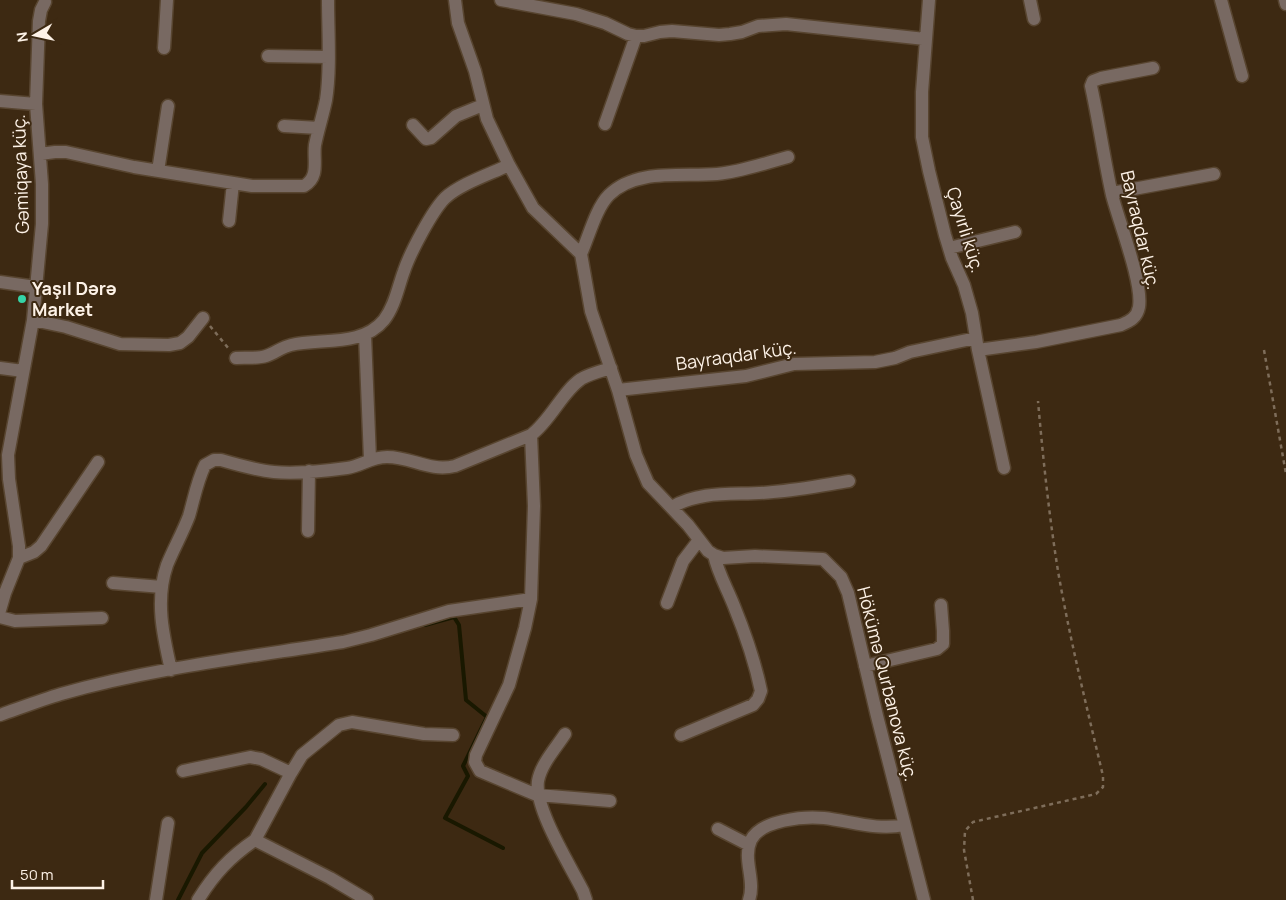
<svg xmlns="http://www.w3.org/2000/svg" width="1286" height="900" font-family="Manrope,sans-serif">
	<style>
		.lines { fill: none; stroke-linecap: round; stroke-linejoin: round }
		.stream { stroke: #191800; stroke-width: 4 }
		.minor-casing { stroke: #584530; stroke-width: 15 }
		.path { stroke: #7e6d5a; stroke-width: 2.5; stroke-dasharray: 4 4; stroke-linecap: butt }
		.minor { stroke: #786962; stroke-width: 12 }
		.poi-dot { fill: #35d4a7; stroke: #3d2912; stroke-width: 2 }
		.labels { text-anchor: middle; stroke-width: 4; stroke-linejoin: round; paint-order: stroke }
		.street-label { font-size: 18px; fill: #fdf2e7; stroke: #3d2912 }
		.poi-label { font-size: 18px; font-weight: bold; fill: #fdf2e7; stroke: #3d2912; text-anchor: start }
	</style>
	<rect width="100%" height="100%" fill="#3d2912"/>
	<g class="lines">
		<path class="stream" d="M425,625L454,617L459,625L466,700L487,717L463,766L468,776L445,818L503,848
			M178,900L202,853L246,807L265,784"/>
		<defs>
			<path id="minor" d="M455,0L458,23L475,71L487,119L509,165L533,208L581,254L591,311L618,390L636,455L648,483L688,525L708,551L714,555L723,558L755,556L823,559L841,577L848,593L877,716L924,900
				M501,0L576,14L605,23L628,34L636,36H644L660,32L672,31L719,35L730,34L742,32L758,26L786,24L925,39
				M929,0L922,92V137L929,171L945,235L952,258L964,285L972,313L978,350L1004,468
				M1030,0L1034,19
				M1221,0L1242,76
				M1285,0L1286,4
				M164,48L167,0
				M268,56L328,57
				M0,101L36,104
				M605,124L636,36
				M413,125L426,139L431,138L456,116L483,105
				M284,126L319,128
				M40,154L55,152H66L134,167L252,186H304C320,177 313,160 315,145C318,130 323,115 326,100C331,68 328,32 328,0
				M158,171L168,106
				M1112,193L1214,174
				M229,221L233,183
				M949,248L1015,232
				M581,254C589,236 596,208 609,195C636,168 683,177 717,174C741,172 765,163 788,157
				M0,282L36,287
				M33,320L66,327L120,344L169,345L180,343L188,337L203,318
				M365,335L370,459
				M978,350L1036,342L1121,325C1130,321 1137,318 1139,307C1143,283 1119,222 1112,195C1104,159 1099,122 1091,86L1093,81L1101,78L1153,68
				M236,358C246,357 257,359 266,356C275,353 282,347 291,345C321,338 362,347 384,320C395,306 398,287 404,271C410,253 432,211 445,198C460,184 490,174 509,165
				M0,368L23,371
				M618,390L746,376L794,364L875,362L895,358L910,352L976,338
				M531,435L534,506L531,599L525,628L509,685L476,755L475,762L480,771L539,796
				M672,507C703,489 739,496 773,492C799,490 824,485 849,481
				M308,531L309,471
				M19,558L34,552L41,546L98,462
				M113,583L162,587
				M667,603L683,561L699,540
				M0,610L5,593L19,558V546L9,479L8,455L33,320L42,224V184L36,104L39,21L41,10L45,2
				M0,617L15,621L102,618
				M865,666L937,649L943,644V631L941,605
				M171,670C163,635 155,600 167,565C174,548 183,532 189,516C194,499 197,481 205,465L214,460H221C238,465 256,470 274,472C295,474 325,471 347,468C362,466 370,457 387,457C412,457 429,472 455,466L531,435C551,420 562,392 581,379C589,374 601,371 611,368
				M0,715C20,708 41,700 61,694C153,668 249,657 343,642L371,635L449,611L531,599
				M565,734C556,748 541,764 538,781C534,808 570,865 583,891L586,900
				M681,735L753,705L758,699L761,691C755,662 745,633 734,606C727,588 718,573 714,555
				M183,771L250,757L261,759L291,773
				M538,795L610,801
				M718,829L749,845
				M255,840L291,773L302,755L339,725L352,722L424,734L453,735
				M156,900L168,823
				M198,900C214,874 230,857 255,840L330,878L367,900
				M749,900C756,880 742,859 751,840C761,820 804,816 824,818C850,821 878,831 904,825"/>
		</defs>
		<use href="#minor" class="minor-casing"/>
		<path class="path" d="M210,326L229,349
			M1264,350L1286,474
			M973,900L964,850L965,831L973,822L1096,794L1103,787V776C1087,708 1070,640 1058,571C1049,515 1043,458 1038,401"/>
		<use href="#minor" class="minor"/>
	</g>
	<circle class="poi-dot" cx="22" cy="299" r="5"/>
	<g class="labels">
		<g class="street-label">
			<text transform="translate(21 174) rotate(-92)" y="6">Gəmiqaya küç.</text>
			<text transform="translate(965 230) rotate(73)" y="6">Çayırli küç.</text>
			<text transform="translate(1140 230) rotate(77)" y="6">Bayraqdar küç.</text>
			<text transform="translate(736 356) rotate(-8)" y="6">Bayraqdar küç.</text>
			<text transform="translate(887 684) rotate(76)" y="6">Hökümə Qurbanova küç.</text>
		</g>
		<g class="poi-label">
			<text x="32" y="295">Yaşıl Dərə<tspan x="32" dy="21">Market</tspan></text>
		</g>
	</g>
	<g transform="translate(35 35) rotate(261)" stroke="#3d2912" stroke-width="4" paint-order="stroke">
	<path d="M0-4L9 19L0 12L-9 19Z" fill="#fdf2e7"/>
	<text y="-8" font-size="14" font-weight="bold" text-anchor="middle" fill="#fdf2e7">N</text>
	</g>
	<path d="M12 880v8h91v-8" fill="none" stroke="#fdf2e7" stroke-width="2.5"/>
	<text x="20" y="880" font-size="15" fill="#fdf2e7" stroke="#3d2912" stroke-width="4" paint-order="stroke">50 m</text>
</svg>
